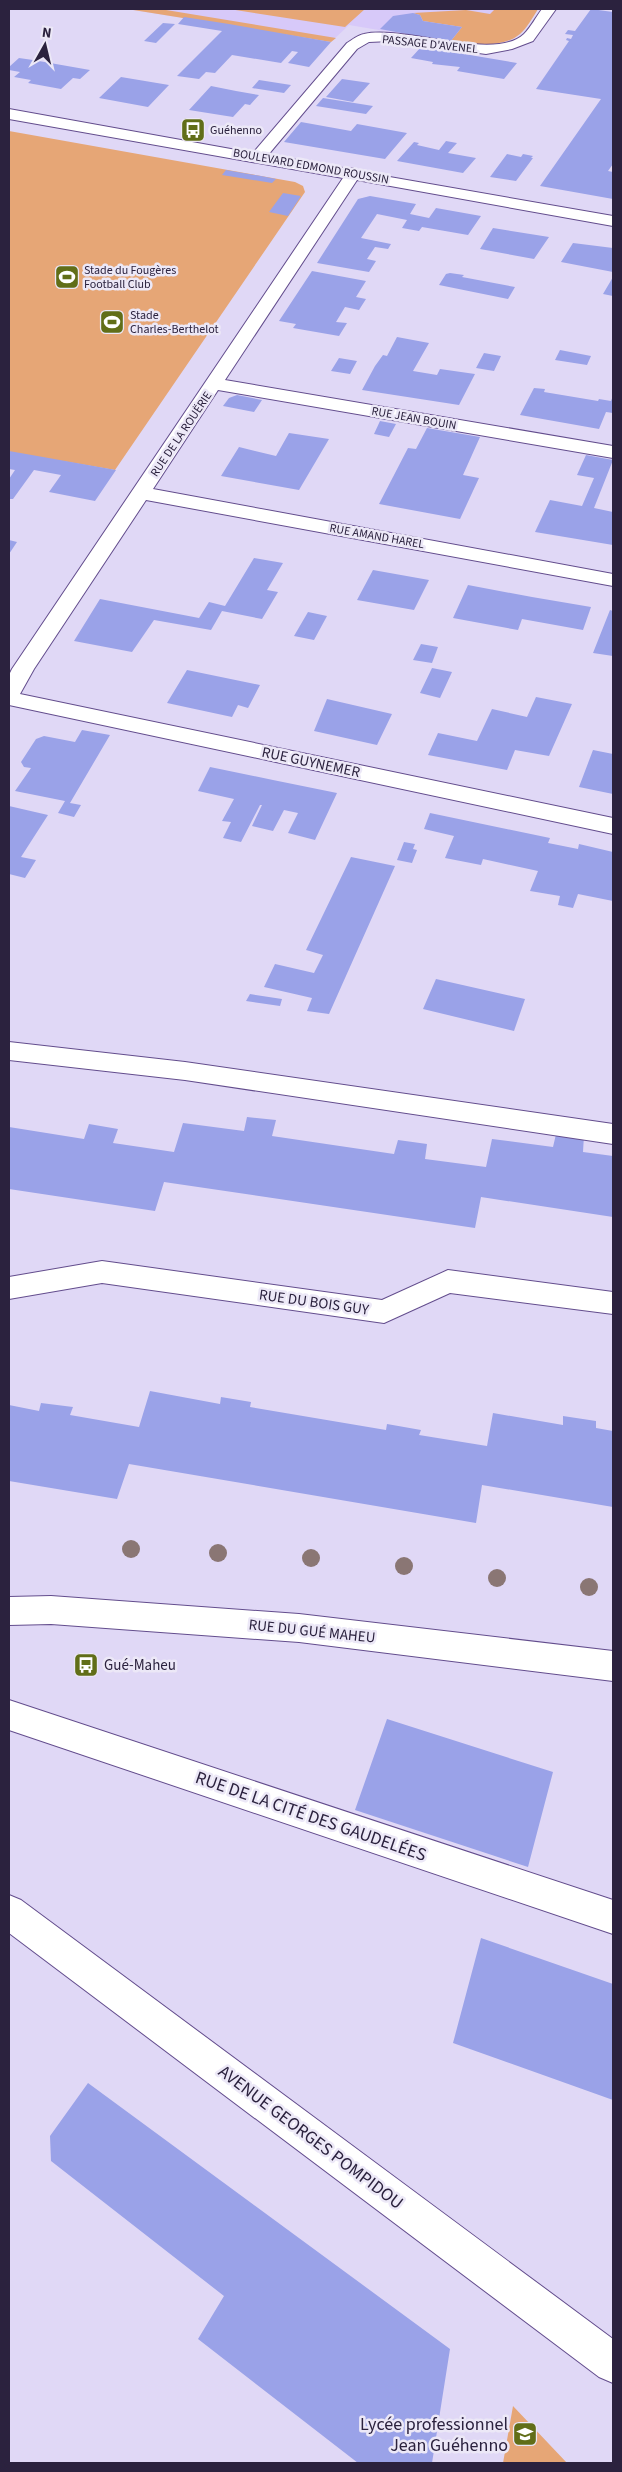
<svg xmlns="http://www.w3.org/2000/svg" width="622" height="2472" font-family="'Source Sans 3',sans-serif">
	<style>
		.built { fill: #d7c9f9 }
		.green { fill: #e6a676 }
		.building { fill: #9aa2e8 }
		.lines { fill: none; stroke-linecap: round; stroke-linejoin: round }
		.minor-casing { stroke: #634d8d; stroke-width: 2 }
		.minor { fill: #fff; fill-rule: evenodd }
		.tree { fill: #8a7674 }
		.labels { text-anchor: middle; stroke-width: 5; stroke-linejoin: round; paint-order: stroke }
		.far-street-label { font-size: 12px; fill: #2b223e; stroke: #ece8f7 }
		.far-poi-label { font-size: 12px; fill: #2b223e; stroke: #ece8f7; text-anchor: start }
		.street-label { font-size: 15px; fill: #2b223e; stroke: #ece8f7 }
		.poi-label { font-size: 15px; fill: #2b223e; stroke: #ece8f7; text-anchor: start }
		.near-street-label { font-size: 18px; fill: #2b223e; stroke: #ece8f7 }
		.near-poi-label { font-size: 18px; fill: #2b223e; stroke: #ece8f7; text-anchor: end }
	</style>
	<rect width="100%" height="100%" fill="#e0d8f6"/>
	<path class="built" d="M127,9H538L521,33L510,41L476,44L450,42L349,25L331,42Z"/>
	<path class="green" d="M127,9H160L336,38L331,42Z
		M229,9H365L345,27Z
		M495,9H538C533,17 527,28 520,34C502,49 472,44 450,42L462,27L423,21L420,15L413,13L466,10L490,14Z
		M9,131L295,182L303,186L305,192L115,470L9,452Z
		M513,2406L567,2463H503Z"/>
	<path class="building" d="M591,9L613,12V164L608,171L613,172V199L540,186L601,99L536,89L569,41L566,40L567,38L571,39L573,35L565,34L568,30L575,31Z
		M413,13L420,15L423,21L462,27L450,42L380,29L393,16Z
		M184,17L229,24L331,42L309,67L288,63L298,52L292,51L281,63L232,55L215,73L206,72L199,79L177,76L222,31L178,24Z
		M163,23L175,24L156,43L144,41Z
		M421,47L470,55L517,63L504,79L457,71L460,67L432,64L433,62L411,58Z
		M19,58L33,60L90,70L80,79L73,78L61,89L28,83L31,80L14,77L20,72L9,70V67Z
		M121,77L169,85L148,107L99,98Z
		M342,79L370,83L353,102L326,97Z
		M259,80L291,85L284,93L252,88Z
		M211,86L236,91L259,95L250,105L245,104L233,117L189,110Z
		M323,98L373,106L366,114L316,106Z
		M301,122L351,131L357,124L407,133L385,159L284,142Z
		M446,141L457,143L448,153L476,158L463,173L397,161L414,142L419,143L417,145L439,150Z
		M507,154L521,157L523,154L533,156L531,158H533L516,181L490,177Z
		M226,170L261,176L276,179L272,183L222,175Z
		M283,193L301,196L288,216L269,212Z
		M370,196L416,204L410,214L429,218L436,208L481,216L468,235L422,227L419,231L402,228L407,220L377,214L361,238L391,244L388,249L375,247L367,259L376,261L369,272L317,263L358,199Z
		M493,228L549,237L534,259L480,249Z
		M573,243L613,248V272L561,262Z
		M312,271L366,281L356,297L366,299L359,310L345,307L336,322L347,323L339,336L293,328L296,324L279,321Z
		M450,273L464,275L462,277L515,287L508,299L439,285L446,274Z
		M613,277V296L603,294Z
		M397,337L429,343L413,371L437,375L440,369L475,374L459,405L362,390L375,366L383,355L387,356Z
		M560,350L591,356L587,365L555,360Z
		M484,353L501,356L494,371L476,368Z
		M339,358L357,361L350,374L331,371Z
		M534,388L545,389L544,392L598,401L599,399L611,401L613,396V413L606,412L599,429L520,415Z
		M237,395L262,400L254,412L223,406L229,398Z
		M380,421L396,424L389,437L374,434Z
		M427,428L480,437L463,475L479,478L460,519L379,504L408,448L416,449Z
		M289,433L329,439L299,490L221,476L239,447L276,456Z
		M9,451L43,457L116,470L95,501L49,492L61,475L34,470L13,499H9V479L15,470L9,469Z
		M586,455L613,460L594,508L613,512V545L535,532L550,500L582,506L594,478L577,475Z
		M9,540L17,542L9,554Z
		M254,558L283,563L267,590L278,592L262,619L222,611L211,630L154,620L132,652L74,641L100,599L199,618L209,602L225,606Z
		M373,570L429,580L414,610L357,600Z
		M468,585L532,597L591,607L583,630L522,619L518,630L453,618Z
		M610,610L613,611V656L593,653Z
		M308,612L327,616L314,640L294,636Z
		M421,644L438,647L432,663L413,660Z
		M432,668L452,672L440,698L420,693Z
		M187,670L250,683L260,685L248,708L238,705L232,717L167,703Z
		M536,697L572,704L549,756L515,750L507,770L428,755L438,733L477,741L492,709L527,717Z
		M327,699L392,714L377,745L314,731Z
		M82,730L110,735L70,803L81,805L74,817L58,813L65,801L15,791L31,768L24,767L21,762L36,739L44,736L75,742Z
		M593,750L613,754V794L579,787Z
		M210,767L273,780L337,793L315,840L288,833L298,813L284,810L273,831L252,826L262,805H260L241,842L223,838L231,822L222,821L234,799L198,791Z
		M9,806L48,815L21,857L36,860L25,878L9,874Z
		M430,813L550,838L548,843L578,849L579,844L613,852V901L578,894L573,908L558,905L560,896L530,891L538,871L483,859L481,865L445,858L454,836L424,829Z
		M404,842L415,844L413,849L417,850L412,863L397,860Z
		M351,857L395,866L329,1014L307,1011L312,998L264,987L275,964L314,973L323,955L306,950Z
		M436,979L525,999L514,1031L423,1009Z
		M250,994L282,999L280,1006L246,1001Z
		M247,1117L276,1120L272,1136L394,1154L398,1140L427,1144L425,1159L486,1167L492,1139L553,1147L557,1130L584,1135L583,1152L613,1156V1217L481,1197L475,1228L164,1182L155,1211L9,1189V1127L84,1139L89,1124L118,1129L113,1143L174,1152L183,1123L244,1131Z
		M150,1391L220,1404L221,1397L251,1402L250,1407L386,1430L387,1424L421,1430L419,1435L487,1446L493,1413L563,1425V1416L596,1421V1428L613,1431V1507L482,1485L476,1523L129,1464L117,1499L9,1481V1405L39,1411L41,1403L73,1407L70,1415L139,1427Z
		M387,1719L553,1772L528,1867L355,1810Z
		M481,1938L613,1984V2100L453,2043Z
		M88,2083L450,2349L432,2463H358L198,2339L224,2296L51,2161L50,2136Z"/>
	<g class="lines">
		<defs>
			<path id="minor" d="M542,9H556L533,41L512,49L486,54L390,41L369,42L357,49L268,155L349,169L354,168L361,172L613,216V226L357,180L225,380L613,446V458L218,390L153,489L613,574V586L146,500L34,669L20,694L613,818V834L9,705V675L12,669L343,178L9,119V109L253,153L347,43C352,40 358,35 364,34C404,25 495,62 524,34C531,27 536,17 542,9Z
				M9,1042L185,1062L613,1124V1144L185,1080L9,1060Z
				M102,1261L382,1300L448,1270L613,1292V1314L450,1293L384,1323L102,1283L9,1299V1277Z
				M51,1596L299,1614L613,1651V1681L299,1642L51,1624L9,1625V1597Z
				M9,1700L613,1900V1934L9,1730Z
				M9,1895L21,1900L613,2339V2383L599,2377L9,1933Z"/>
		</defs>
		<use href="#minor" class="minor-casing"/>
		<use href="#minor" class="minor"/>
	</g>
	<g class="tree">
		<circle cx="131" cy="1549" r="9"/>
		<circle cx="218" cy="1553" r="9"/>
		<circle cx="311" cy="1558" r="9"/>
		<circle cx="404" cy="1566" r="9"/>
		<circle cx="497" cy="1578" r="9"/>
		<circle cx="589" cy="1587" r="9"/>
	</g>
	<defs>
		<symbol id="bus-square" viewBox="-11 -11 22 22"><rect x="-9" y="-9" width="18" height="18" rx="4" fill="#616e18" stroke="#ece8f7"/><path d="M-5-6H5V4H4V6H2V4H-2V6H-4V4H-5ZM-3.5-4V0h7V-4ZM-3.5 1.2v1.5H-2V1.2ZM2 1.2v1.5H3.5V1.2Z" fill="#fff"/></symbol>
		<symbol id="stadium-square" viewBox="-11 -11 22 22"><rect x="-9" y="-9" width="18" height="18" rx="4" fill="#616e18" stroke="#ece8f7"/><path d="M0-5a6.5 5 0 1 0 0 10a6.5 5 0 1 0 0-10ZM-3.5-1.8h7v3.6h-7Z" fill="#fff"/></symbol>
		<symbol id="school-square" viewBox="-11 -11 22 22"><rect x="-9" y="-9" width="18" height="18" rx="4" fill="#616e18" stroke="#ece8f7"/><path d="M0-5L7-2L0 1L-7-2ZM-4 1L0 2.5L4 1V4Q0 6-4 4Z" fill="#fff"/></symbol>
	</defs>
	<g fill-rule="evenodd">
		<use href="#bus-square" x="179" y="116" width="28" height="28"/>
		<use href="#stadium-square" x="53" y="263" width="28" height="28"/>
		<use href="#stadium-square" x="98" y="308" width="28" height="28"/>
		<use href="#bus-square" x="72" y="1651" width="28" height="28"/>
		<use href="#school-square" x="511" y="2420" width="28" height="28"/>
	</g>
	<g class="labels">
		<g class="far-street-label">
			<text transform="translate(430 44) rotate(6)" y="4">PASSAGE D'AVENEL</text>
			<text transform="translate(311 166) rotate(10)" y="4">BOULEVARD EDMOND ROUSSIN</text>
			<text transform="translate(414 418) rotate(10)" y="4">RUE JEAN BOUIN</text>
			<text transform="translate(181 434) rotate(-56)" y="4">RUE DE LA ROUËRIE</text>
			<text transform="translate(377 536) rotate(10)" y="4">RUE AMAND HAREL</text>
		</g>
		<g class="far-poi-label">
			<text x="210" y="134">Guéhenno</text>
			<text x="84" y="274">Stade du Fougères<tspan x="84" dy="14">Football Club</tspan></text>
			<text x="130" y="319">Stade<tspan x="130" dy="14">Charles-Berthelot</tspan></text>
		</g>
		<g class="street-label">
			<text transform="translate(311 762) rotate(12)" y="5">RUE GUYNEMER</text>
			<text transform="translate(314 1302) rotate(8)" y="5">RUE DU BOIS GUY</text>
			<text transform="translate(312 1631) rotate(6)" y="5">RUE DU GUÉ MAHEU</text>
		</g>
		<g class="poi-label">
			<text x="104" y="1670">Gué-Maheu</text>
		</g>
		<g class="near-street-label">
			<text transform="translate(311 1816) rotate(19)" y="6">RUE DE LA CITÉ DES GAUDELÉES</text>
			<text transform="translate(311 2137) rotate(37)" y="6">AVENUE GEORGES POMPIDOU</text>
		</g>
		<g class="near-poi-label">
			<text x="508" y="2430">Lycée professionnel<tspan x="508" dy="21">Jean Guéhenno</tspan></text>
		</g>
	</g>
	<rect width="622" height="2472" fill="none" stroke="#2b223e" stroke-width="20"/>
	<g transform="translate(45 45) rotate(8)" stroke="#ece8f7" stroke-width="4" paint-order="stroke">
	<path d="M0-4L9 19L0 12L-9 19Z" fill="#2b223e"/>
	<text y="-8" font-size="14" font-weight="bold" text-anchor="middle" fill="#2b223e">N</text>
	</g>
</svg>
